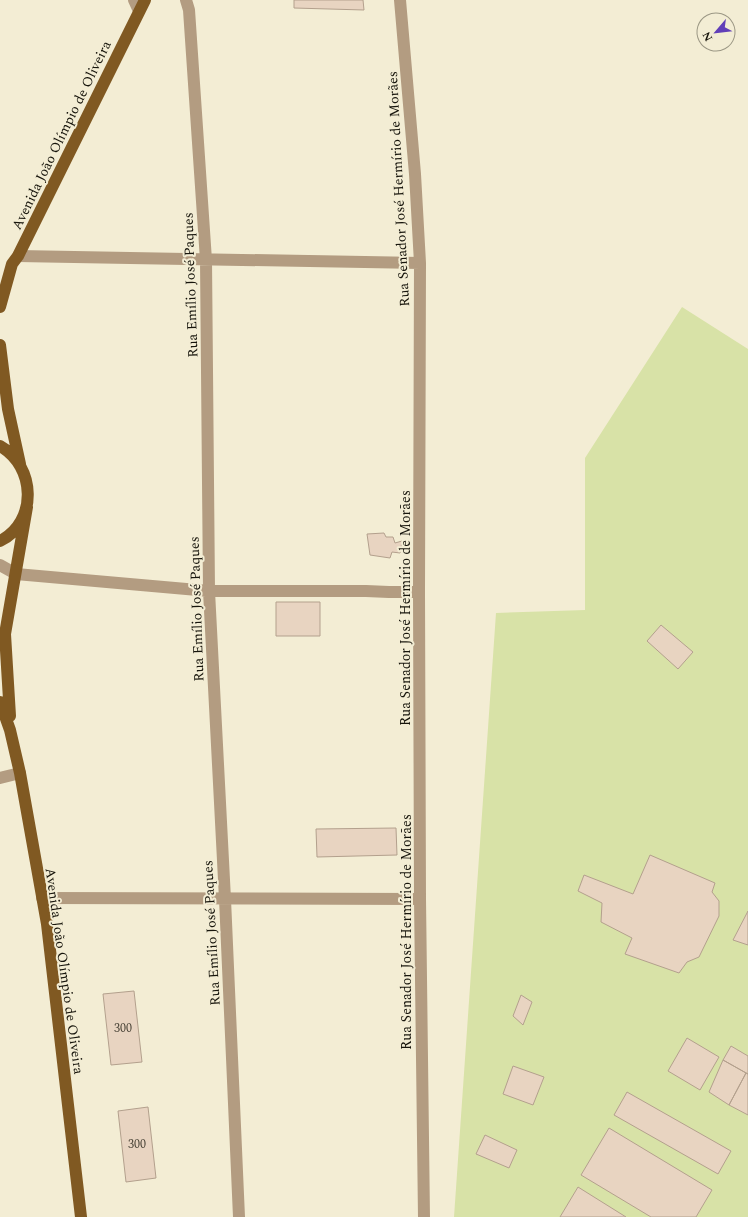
<svg xmlns="http://www.w3.org/2000/svg" width="748" height="1217" font-family="Spectral,serif">
	<style>
		.green { fill: #d8e2a7 }
		.building { fill: #e8d4c1; stroke: #b3a08d }
		.lines { fill: none; stroke-linecap: round; stroke-linejoin: round }
		.minor { stroke: #b39c81; stroke-width: 12 }
		.major { stroke: #805922; stroke-width: 12 }
		.labels { text-anchor: middle; stroke-width: 4; stroke-linejoin: round; paint-order: stroke }
		.number-label { font-size: 12px; fill: #4b4539 }
		.street-label { font-size: 14px; fill: #17150c; stroke: #f3edd4 }
	</style>
	<rect width="100%" height="100%" fill="#f3edd4"/>
	<path class="green" d="M682,307L748,349V1217H454L496,613L585,610V458Z"/>
	<path class="building" d="M294,0H363L364,10L294,8Z
		M384,533L386,537H393L395,543L402,541L400,553L392,552L390,558L370,555L367,534Z
		M276,602H320V636H276Z
		M661,625L693,652L678,669L647,641Z
		M396,828L397,855L317,857L316,829Z
		M650,855L715,883L712,892L719,901V916L699,957L687,962L679,973L625,954L632,938L601,922L602,903L578,891L584,875L633,894Z
		M748,911V945L733,940Z
		M134,991L142,1062L111,1065L103,994Z
		M521,995L532,1002L523,1025L513,1016Z
		M687,1038L719,1057L700,1090L668,1071Z
		M731,1046L748,1056V1074L723,1060Z
		M723,1060L746,1073L729,1105L709,1092Z
		M513,1066L544,1077L533,1105L503,1094Z
		M746,1073L748,1074V1115L729,1105Z
		M627,1092L731,1151L718,1174L614,1115Z
		M148,1107L156,1178L126,1182L118,1111Z
		M609,1128L712,1190L696,1217H651L581,1175Z
		M485,1135L517,1150L509,1168L476,1154Z
		M578,1187L626,1217H560Z"/>
	<g class="lines">
		<path class="minor" d="M134,0L139,11
			M186,0L189,10L206,260L209,591L225,899L239,1217
			M400,0L415,174L420,263L419,592L420,899L424,1217
			M18,256L420,263
			M0,565L16,574L209,591H366L389,592H419
			M0,778L20,773
			M42,898L420,899"/>
		<path class="major" d="M0,307L12,264L18,256L145,0
			M0,345L8,409L20,464
			M0,446C36,466 38,522 0,541
			M0,702L10,730L20,773L47,924L81,1217
			M10,716L5,634L27,507"/>
	</g>
	<g class="labels">
		<g class="number-label">
			<text x="123" y="1032">300</text>
			<text x="137" y="1148">300</text>
		</g>
		<g class="street-label">
			<text transform="translate(61 135) rotate(-64)" y="5">Avenida João Olímpio de Oliveira</text>
			<text transform="translate(398 189) rotate(-93)" y="5">Rua Senador José Hermírio de Morães</text>
			<text transform="translate(190 285) rotate(-92)" y="5">Rua Emílio José Paques</text>
			<text transform="translate(405 608) rotate(-90)" y="5">Rua Senador José Hermírio de Morães</text>
			<text transform="translate(196 609) rotate(-92)" y="5">Rua Emílio José Paques</text>
			<text transform="translate(406 932) rotate(-90)" y="5">Rua Senador José Hermírio de Morães</text>
			<text transform="translate(211 933) rotate(-93)" y="5">Rua Emílio José Paques</text>
			<text transform="translate(65 971) rotate(82)" y="5">Avenida João Olímpio de Oliveira</text>
		</g>
	</g>
	<g transform="translate(716 32) rotate(242)"><circle r="19" fill="#f3edd4" stroke="#9b9784"/>
	<path d="M0-3L7 15L0 10L-7 15Z" fill="#613fb8"/>
	<text y="-6" font-size="11" font-weight="bold" text-anchor="middle" fill="#17150c">N</text>
	</g>
</svg>
